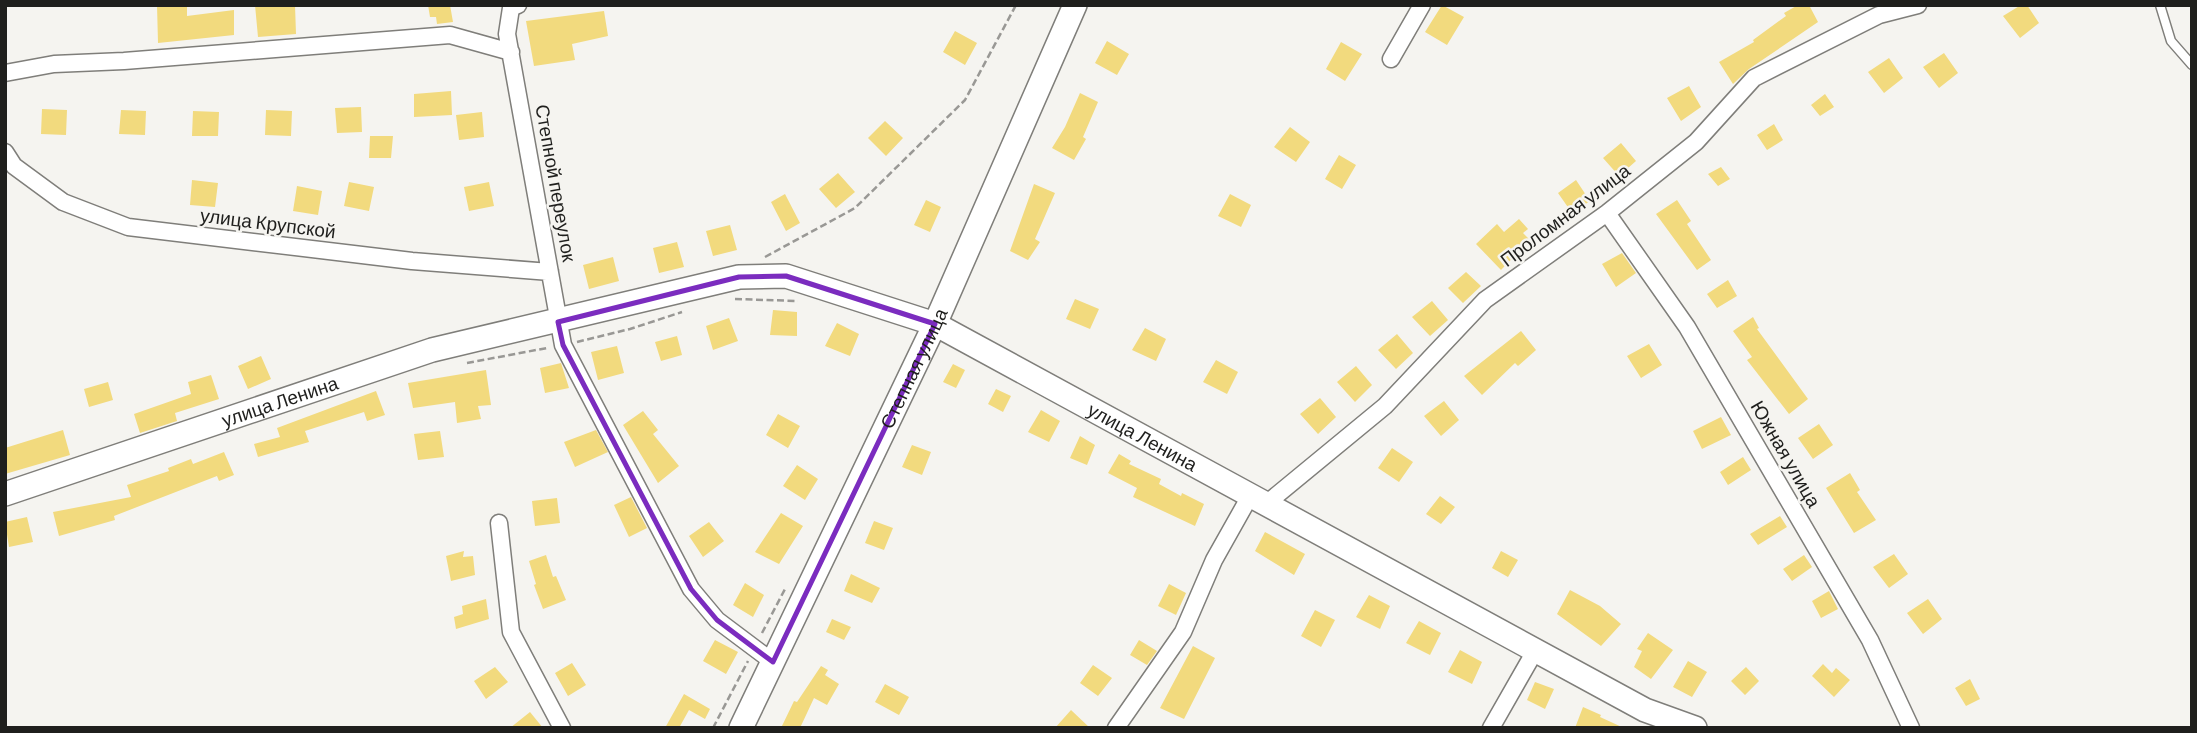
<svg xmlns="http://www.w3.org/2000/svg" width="2197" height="733" font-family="Barlow,sans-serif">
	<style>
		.building { fill: #f2da7e }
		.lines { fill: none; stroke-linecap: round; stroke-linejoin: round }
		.lane-casing { stroke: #7f7e7a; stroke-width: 11 }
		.street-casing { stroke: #7f7e7a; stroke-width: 19 }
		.secondary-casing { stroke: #7f7e7a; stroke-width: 26 }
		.path { stroke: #999895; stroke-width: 2.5; stroke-dasharray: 7 3.5; stroke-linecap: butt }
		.lane { stroke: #fff; stroke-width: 8 }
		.street { stroke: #fff; stroke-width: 16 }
		.secondary { stroke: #fff; stroke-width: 23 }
		.marked { fill: none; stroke: #7b2cbf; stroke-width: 5; stroke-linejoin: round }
		.labels { text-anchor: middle; stroke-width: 5; stroke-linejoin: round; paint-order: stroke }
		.street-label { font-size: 19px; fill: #1f1f1d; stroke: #f5f4f0 }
	</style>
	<rect width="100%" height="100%" fill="#f5f4f0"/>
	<path class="building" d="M157,5H187V16L234,10V35L158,43Z
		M255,5H295L296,34L258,37Z
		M428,5H450L453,22L437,24L436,17H430Z
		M1442,5L1464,17L1447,45L1425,32Z
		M1798,5H1809L1818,22L1749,69L1733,84L1719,62L1754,42L1753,40L1786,16L1784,13Z
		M2021,5H2027L2039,23L2020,38L2003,16Z
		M604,11L608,36L572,44L575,60L534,66L526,21Z
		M955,31L977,43L965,65L943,52Z
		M1107,41L1129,54L1117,75L1095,63Z
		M1341,42L1362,54L1345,81L1326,69Z
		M1944,53L1958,73L1939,88L1923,67Z
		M1889,58L1903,78L1884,93L1868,72Z
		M1689,86L1701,107L1681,121L1667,98Z
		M451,91L452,115L414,117V94Z
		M1080,93L1098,102L1083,137L1086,139L1074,160L1052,148L1065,127Z
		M1825,94L1834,107L1820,116L1811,105Z
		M361,107L362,132L337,133L335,108Z
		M42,109L67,110L66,135L41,134Z
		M121,110L146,111L145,135L119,134Z
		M266,110L292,111L291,136L265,135Z
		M193,111L219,112L218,136H192Z
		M482,112L484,137L459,140L456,115Z
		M885,121L903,138L886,156L868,138Z
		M1774,124L1783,140L1767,150L1757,135Z
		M1290,127L1310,142L1296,162L1274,147Z
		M370,136H393L391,158H369Z
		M1621,143L1636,161L1619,176L1603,158Z
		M1339,155L1356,165L1342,189L1325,179Z
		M1721,167L1730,179L1718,186L1708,174Z
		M838,173L855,192L836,208L819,189Z
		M192,180L218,183L215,207L190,205Z
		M1576,180L1590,201L1572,213L1558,193Z
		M349,182L374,187L369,211L344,206Z
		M489,182L494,206L469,211L464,187Z
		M1034,184L1055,193L1035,239L1040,242L1028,260L1010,251Z
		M297,186L322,191L318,215L293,211Z
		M785,194L800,223L786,231L771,202Z
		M1230,194L1251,205L1241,227L1218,216Z
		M926,200L941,207L930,232L914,225Z
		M1677,200L1691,221L1687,224L1711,260L1697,270L1656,214Z
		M1519,219L1528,229L1523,233L1530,240L1501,270L1476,244L1497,224L1504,232Z
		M730,225L737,250L713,256L706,231Z
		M677,242L684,267L659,273L653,248Z
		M1622,253L1636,273L1616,287L1602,264Z
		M613,257L619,281L589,289L583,265Z
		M1466,272L1481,286L1463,303L1448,288Z
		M1728,280L1737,296L1717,308L1707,294Z
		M1075,299L1099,309L1090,329L1066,319Z
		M1432,301L1448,320L1430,336L1412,317Z
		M773,310L797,312V336L770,335Z
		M1753,317L1759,328L1757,329L1808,399L1789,414L1747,360L1752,357L1733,331Z
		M729,318L738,341L713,350L706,326Z
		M837,323L859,334L850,356L825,346Z
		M1145,328L1166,339L1156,361L1132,350Z
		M1521,331L1536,350L1518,366L1515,363L1482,395L1464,376Z
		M1397,334L1413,353L1396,369L1378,350Z
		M677,336L682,355L661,361L655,342Z
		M1649,344L1662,365L1641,378L1627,356Z
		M617,346L624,373L598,380L591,352Z
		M261,356L271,379L248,389L238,366Z
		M1216,360L1238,372L1227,394L1203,382Z
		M561,363L569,388L545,393L540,368Z
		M953,364L965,370L956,388L943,382Z
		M1356,366L1372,385L1355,402L1337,382Z
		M486,370L491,405L478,406L481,419L457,423L455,402L413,408L408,383Z
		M211,375L219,399L175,413L177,421L140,433L134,414L191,394L188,382Z
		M108,382L113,400L89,407L84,389Z
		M996,389L1011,396L1003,412L988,404Z
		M376,391L385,415L367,421L364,412L305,431L309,442L258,457L254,444L280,437L277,428Z
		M1320,398L1336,417L1318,434L1300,414Z
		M1444,401L1459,420L1441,436L1424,416Z
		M1041,410L1060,421L1049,442L1028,432Z
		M643,411L658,430L653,434L679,466L658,483L623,425Z
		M778,414L800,426L788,448L766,435Z
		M1721,417L1731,435L1702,449L1693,431Z
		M1819,424L1833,445L1813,459L1798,438Z
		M63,430L70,455L5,474V448Z
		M596,430L608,452L575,467L564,442Z
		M440,431L444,457L418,460L414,434Z
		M1080,436L1095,445L1087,465L1070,458Z
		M912,445L931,452L922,475L902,467Z
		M1392,448L1413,462L1399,482L1378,468Z
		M224,452L234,475L219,481L217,476L114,516L115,520L59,536L53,512L131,497L127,485L169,471L168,468L191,459L193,464Z
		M1119,454L1131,461L1129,464L1161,479L1159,484L1181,496L1182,493L1204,504L1195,526L1133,497L1137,488L1108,473Z
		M1743,457L1751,470L1728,485L1720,472Z
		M797,465L818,479L805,500L783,486Z
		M1850,473L1860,490L1857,492L1876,520L1854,533L1826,488Z
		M1440,496L1455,507L1441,524L1426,514Z
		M631,497L647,528L629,537L614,505Z
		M557,498L560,523L535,526L532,501Z
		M781,513L803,526L779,564L755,552Z
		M1780,516L1787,527L1758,545L1750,534Z
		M27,517L33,542L9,547L5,522Z
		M874,521L893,528L884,550L865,543Z
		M709,522L724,541L703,557L689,536Z
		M1265,532L1305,554L1294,575L1255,551Z
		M464,551L463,557L473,556L475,575L451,581L446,556Z
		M1501,551L1518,560L1508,577L1492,568Z
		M1894,554L1908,574L1889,588L1873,567Z
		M546,555L553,577L556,576L566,600L543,609L534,585L536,584L529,561Z
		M1804,555L1812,567L1792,581L1783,569Z
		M851,574L880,588L872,603L844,591Z
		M745,583L764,595L753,617L733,605Z
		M1169,584L1186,593L1176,615L1158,606Z
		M1570,590L1600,606L1621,624L1601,646L1557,614Z
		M1829,591L1838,609L1821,618L1812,601Z
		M1369,595L1390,606L1380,629L1356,617Z
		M486,599L489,619L456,629L454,617L463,614L462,606Z
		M1928,599L1942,619L1923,634L1907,613Z
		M1315,610L1335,620L1321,647L1301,636Z
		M832,619L851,627L844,640L826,632Z
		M1419,621L1441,633L1430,655L1406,643Z
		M1648,633L1673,650L1651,679L1634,667L1642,651L1637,649Z
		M715,640L738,652L726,674L703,661Z
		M1139,640L1157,651L1147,665L1130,655Z
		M1193,646L1215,658L1184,719L1160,708Z
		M1460,650L1482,662L1472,684L1448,672Z
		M1688,661L1707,672L1692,697L1673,687Z
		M572,663L586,685L568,696L555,673Z
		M1823,664L1832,673L1836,668L1850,680L1834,697L1812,676Z
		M1093,665L1112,678L1098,696L1080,683Z
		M821,666L828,670L825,675L839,684L827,705L814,698L800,728H781L794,701L797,702Z
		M495,667L508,682L486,699L474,681Z
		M1746,667L1759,681L1745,695L1731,681Z
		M1970,679L1980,699L1966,706L1955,688Z
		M1535,682L1554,689L1545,709L1527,700Z
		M885,684L909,697L899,715L875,702Z
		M684,694L710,709L705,719L689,710L679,728H665Z
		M1583,707L1601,715L1600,717L1624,728H1575Z
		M1071,710L1090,728H1055Z
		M530,712L543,728H510Z"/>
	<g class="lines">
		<defs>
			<path id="lane" d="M2160,5L2171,41L2192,65"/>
			<path id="street" d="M518,5L511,8L507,34L563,345L691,589L717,620L773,662
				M1391,59L1422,5
				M5,73L54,64L124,61L450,35L511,52
				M5,152L14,166L63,202L128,227L412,261L550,272
				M1607,213L1687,327L1870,640L1911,728
				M1266,504L1385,406L1485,300L1607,213L1696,142L1754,78L1879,15L1918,5
				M499,523L511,632L562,728
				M1116,728L1183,632L1214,560L1250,496
				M1491,728L1535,651"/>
			<g id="secondary">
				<path id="s1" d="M5,494L432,350L739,277L786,276L935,324L1645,710L1695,728"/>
				<path id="s2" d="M741,728L935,324L1075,5"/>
			</g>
		</defs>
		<use href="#lane" class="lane-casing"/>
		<use href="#street" class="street-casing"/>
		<use href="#secondary" class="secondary-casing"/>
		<path class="path" d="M765,257L855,208L965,100L1016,5
			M735,299L798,301
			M577,342L630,329L682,312
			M467,363L547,348
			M762,633L785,589
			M713,728L748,661"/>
		<use href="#lane" class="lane"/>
		<use href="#street" class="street"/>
		<use href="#secondary" class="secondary"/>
	</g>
	<path class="marked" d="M786,276L935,324L773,662L717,620L691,589L563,345L558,322L739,277Z"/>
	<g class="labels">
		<g class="street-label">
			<text transform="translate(556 183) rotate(80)" y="7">Степной переулок</text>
			<text transform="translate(1565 215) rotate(-37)" y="7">Проломная улица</text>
			<text transform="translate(268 223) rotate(7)" y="7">улица Крупской</text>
			<text dy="7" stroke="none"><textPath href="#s2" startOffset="399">Степная улица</textPath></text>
			<text dy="7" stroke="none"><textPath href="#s1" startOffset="290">улица Ленина</textPath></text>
			<text dy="7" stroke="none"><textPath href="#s1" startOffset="1206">улица Ленина</textPath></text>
			<text transform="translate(1786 454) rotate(60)" y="7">Южная улица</text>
		</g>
	</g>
	<rect width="2197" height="733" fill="none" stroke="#1f1f1d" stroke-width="14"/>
</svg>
